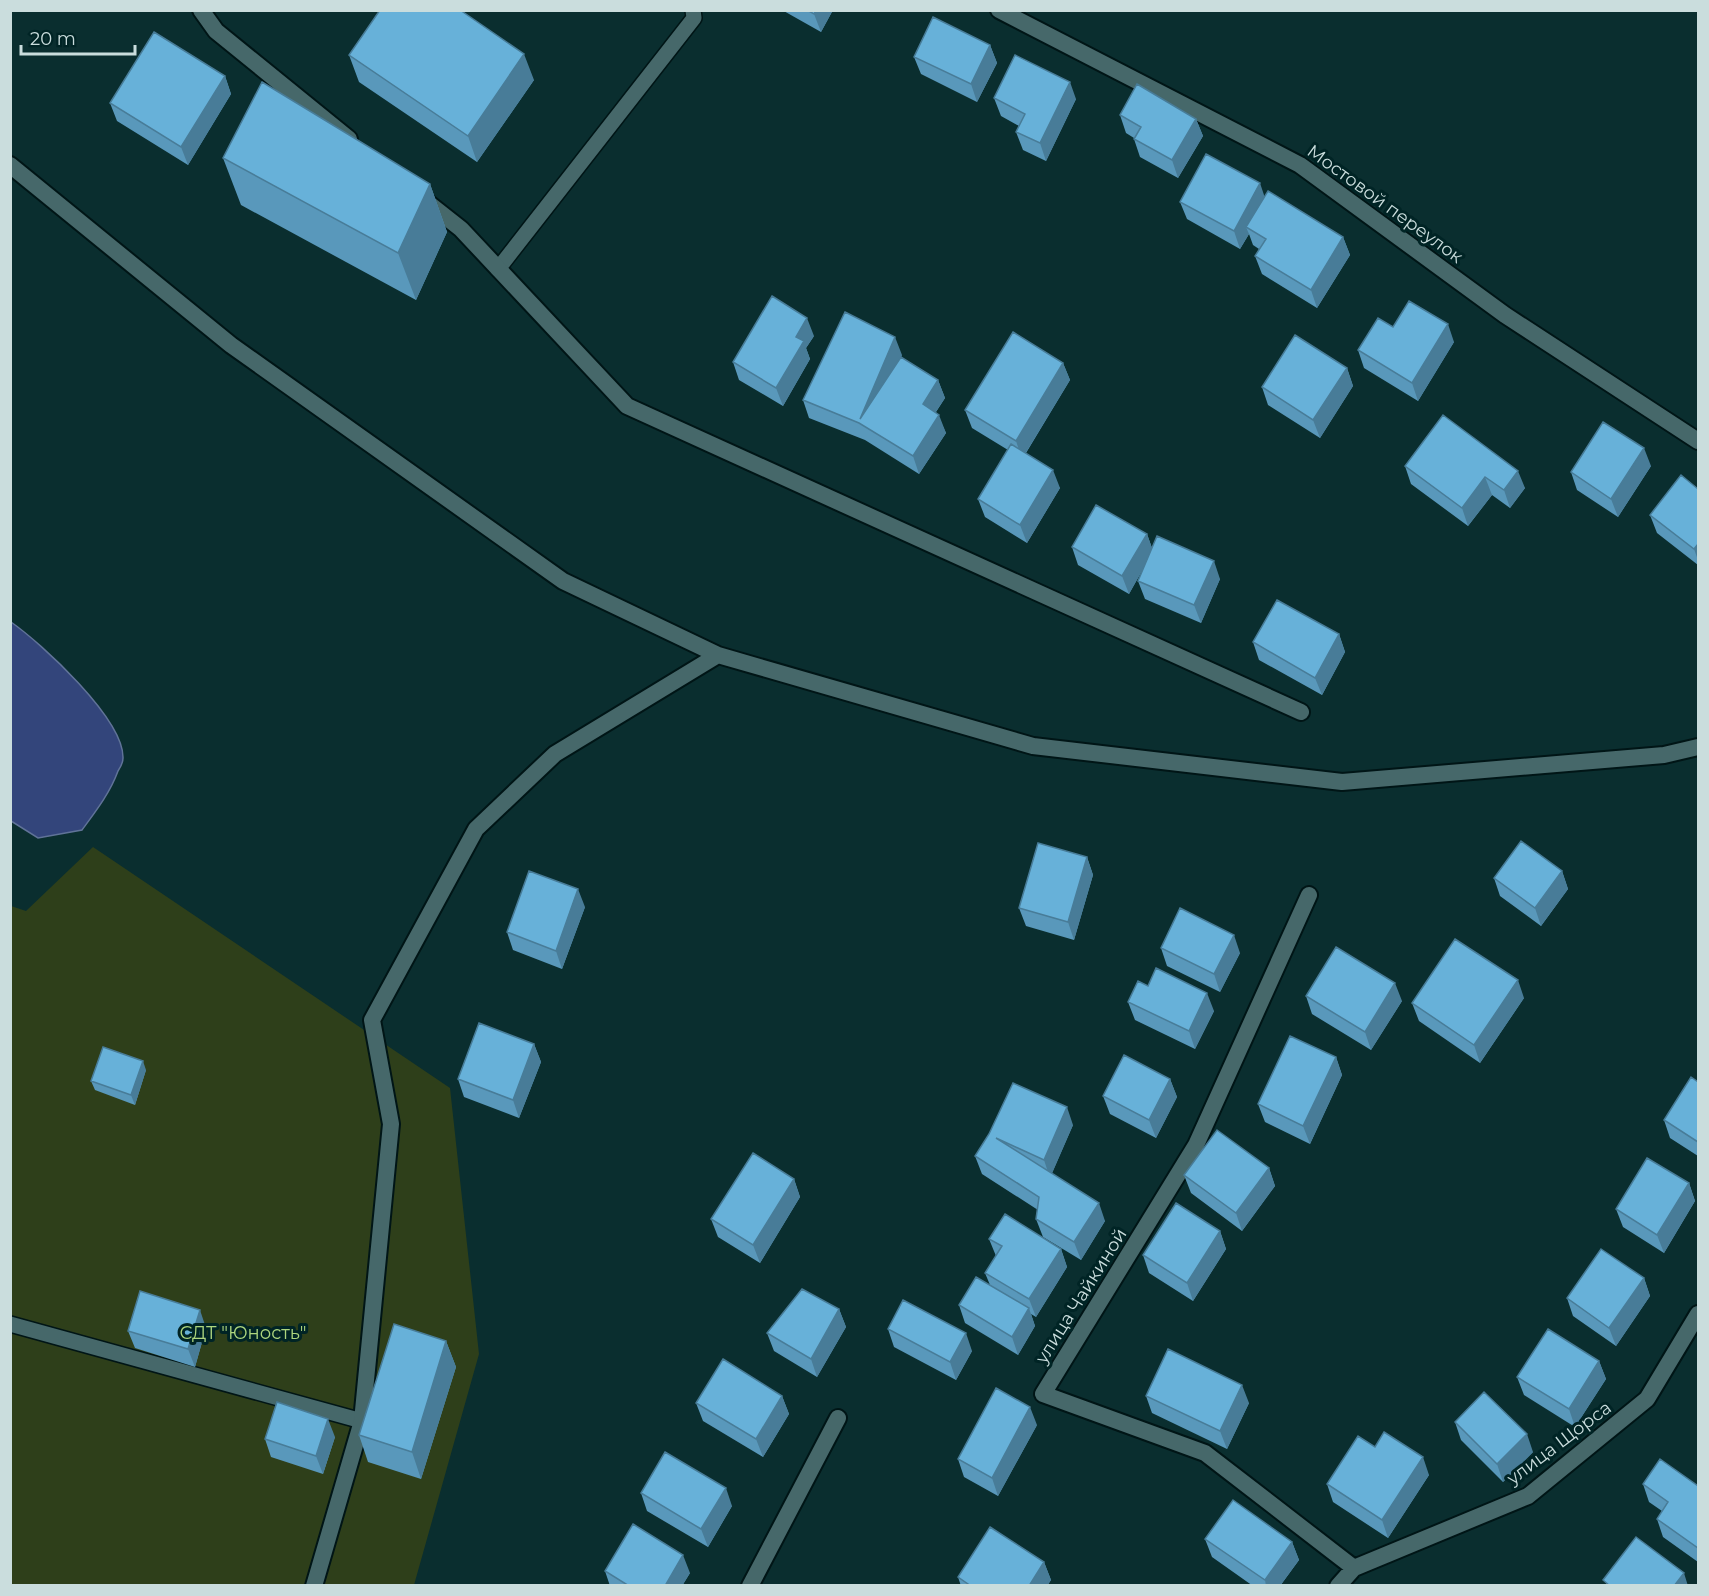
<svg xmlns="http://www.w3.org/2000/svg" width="1709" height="1596" font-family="Montserrat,sans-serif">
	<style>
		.green { fill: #2e3f1a }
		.water { fill: #33457b; stroke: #607398; stroke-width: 1.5 }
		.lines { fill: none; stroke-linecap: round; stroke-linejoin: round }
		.service-casing { stroke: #001516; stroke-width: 18 }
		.minor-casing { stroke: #001516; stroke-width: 20 }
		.service { stroke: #46686a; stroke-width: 15 }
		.minor { stroke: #46686a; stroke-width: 16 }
		.wall { fill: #5998bb }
		.shaded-wall { fill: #487c98 }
		.building { fill: #67b1d9; stroke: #487c98; stroke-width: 1.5 }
		.labels { text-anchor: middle; stroke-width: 6; stroke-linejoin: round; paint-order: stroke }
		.street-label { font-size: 18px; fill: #cadddd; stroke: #002425 }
		.park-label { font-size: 18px; fill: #add67e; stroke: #002425 }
	</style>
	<rect width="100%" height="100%" fill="#0a2e2f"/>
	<path class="green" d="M93,847L450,1088L479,1354L414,1585L11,1586V906L26,911Z"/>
	<path class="water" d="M11,622C41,643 124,719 123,758C123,762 120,768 118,771C110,793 96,811 82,830L38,838L11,821Z"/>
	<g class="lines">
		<defs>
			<path id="service" d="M498,269L694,18L693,10
				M10,1324L362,1421"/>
			<path id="minor" d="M201,10L216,31L349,139
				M999,10L1300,165L1505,315L1698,441
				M10,165L231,345L563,581L718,655L1033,746L1342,782L1664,755L1698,747
				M423,199L461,229L627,406L1301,712
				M1309,895L1196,1145L1043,1394L1205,1453L1354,1568
				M314,1586L362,1421L391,1124L372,1020L476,829L555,754L718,655
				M750,1586L838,1418
				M1338,1586L1354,1568L1528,1496L1647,1399L1698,1314"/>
		</defs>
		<use href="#service" class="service-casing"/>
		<use href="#minor" class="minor-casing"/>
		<use href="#service" class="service"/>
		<use href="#minor" class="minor"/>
	</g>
	<path class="wall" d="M782,10H833L821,32Z
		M990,45L997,63L977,102L921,74L914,57Z
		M349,55L534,80L477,162L359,82Z
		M225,76L231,94L188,165L117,121L110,103Z
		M994,98L1076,99L1046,161L1023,150L1016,132L1019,126L1001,116Z
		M1120,115L1196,119L1203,136L1178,178L1140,157L1134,139V138L1126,133Z
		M223,158L430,184L447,232L416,300L241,205Z
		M1265,197L1343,237L1350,255L1317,308L1262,274L1255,256L1259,249L1253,245L1249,234L1240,249L1187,219L1180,202Z
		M1393,327L1454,342L1418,401L1364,368L1358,350Z
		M814,336L806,348L810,359L783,406L739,380L733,362Z
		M902,355L901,357L938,380L945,398L936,412L946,433L919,474L865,440L809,418L803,400Z
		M1063,363L1070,380L1026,453L1060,488L1027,543L985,517L978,499L1008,450L972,428L965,410Z
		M1347,368L1353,386L1320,438L1268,405L1262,387Z
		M1443,415L1525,488L1510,508L1492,495L1468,526L1411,484L1405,466Z
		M1651,466L1618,517L1577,490L1571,472Z
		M1698,489V565L1657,533L1650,515Z
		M1147,534L1152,548L1220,579L1201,623L1145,599L1138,581L1143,569L1129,594L1078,565L1072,547Z
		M1339,634L1345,652L1322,695L1259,660L1253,642Z
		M1087,857L1093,875L1074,940L1026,926L1019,908Z
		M1562,871L1568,889L1541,926L1500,896L1494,878Z
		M585,907L562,969L513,950L507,932Z
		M1161,948L1240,953L1220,992L1167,966Z
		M1148,986L1214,1011L1195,1049L1135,1020L1128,1002Z
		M1306,996L1402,1001L1371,1050L1312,1014Z
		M1524,998L1480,1063L1419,1021L1412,1003Z
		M534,1044L541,1062L519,1118L464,1097L458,1079Z
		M1336,1057L1342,1075L1310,1144L1265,1122L1258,1104Z
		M146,1070L135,1105L95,1090L91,1081Z
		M1170,1079L1177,1097L1156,1138L1110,1114L1103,1096Z
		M1698,1082V1156L1670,1138L1664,1120Z
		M1073,1125L1052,1173L1105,1221L1081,1260L1043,1237L1036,1219L1038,1210L982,1174L975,1156L989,1134Z
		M1269,1168L1275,1186L1242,1231L1191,1193L1184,1175Z
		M794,1179L800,1197L760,1263L718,1237L711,1219Z
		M1689,1183L1695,1201L1664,1253L1623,1227L1616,1209Z
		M1220,1231L1226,1249L1193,1301L1149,1273L1143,1255Z
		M989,1239L1061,1249L1067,1267L1036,1317L1031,1314L1035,1326L1018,1355L965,1323L959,1305L990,1285L985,1273L996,1256Z
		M1644,1278L1650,1296L1616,1346L1573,1316L1567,1298Z
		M839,1309L846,1327L817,1377L774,1351L767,1333Z
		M206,1328L195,1367L135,1348L128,1331Z
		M888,1329L972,1351L956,1380L894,1347Z
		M446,1341L456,1367L421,1479L368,1462L359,1435Z
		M1599,1361L1606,1379L1575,1427L1524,1395L1517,1377Z
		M782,1396L789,1414L763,1457L703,1421L696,1403Z
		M1146,1396L1249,1403L1227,1449L1152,1413Z
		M1455,1422L1533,1452L1503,1482L1461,1440Z
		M1037,1425L998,1496L964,1477L958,1459Z
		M335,1437L323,1474L271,1457L265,1439Z
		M1375,1447L1429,1475L1388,1538L1333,1502L1327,1484Z
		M1643,1484L1698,1486V1562L1663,1537L1657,1519L1662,1511L1649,1502Z
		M641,1493L732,1506L708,1547L647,1511Z
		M1205,1539L1292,1542L1299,1560L1280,1586H1253L1212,1557Z
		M1044,1562L1051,1580L1047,1586H961L958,1577Z
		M605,1571L690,1573L682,1586H610Z"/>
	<path class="shaded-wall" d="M816,10H833L821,32L814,14Z
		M990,45L997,63L977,102L971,84Z
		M524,54L534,80L477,162L468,136Z
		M225,76L231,94L188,165L181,147Z
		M1070,82L1076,99L1046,161L1040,143Z
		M1196,119L1203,136L1178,178L1172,160Z
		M1260,183L1266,201L1246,227L1249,234L1240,249L1234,231Z
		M430,184L447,232L416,300L398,253Z
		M1343,237L1350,255L1317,308L1311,290Z
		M807,318L814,336L806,348L810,359L783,406L776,388L796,337Z
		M1448,324L1454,342L1418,401L1412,383Z
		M895,337L902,355L870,429L860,419Z
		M1063,363L1070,380L1022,459L1016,441Z
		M1347,368L1353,386L1320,438L1313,420Z
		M938,380L945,398L929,422L923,404Z
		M939,415L946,433L919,474L913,456Z
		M1644,448L1651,466L1618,517L1611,499Z
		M1053,470L1060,488L1027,543L1020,525Z
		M1518,471L1525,488L1510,508L1504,490Z
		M1485,477L1492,495L1468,526L1462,508Z
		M1147,534L1153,551L1129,594L1122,576Z
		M1698,544V560L1694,549Z
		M1214,561L1220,579L1201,623L1194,605Z
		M1339,634L1345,652L1322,695L1315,678Z
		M1087,857L1093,875L1074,940L1068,922Z
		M1562,871L1568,889L1541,926L1535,908Z
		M578,889L585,907L562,969L556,951Z
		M1234,935L1240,953L1220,992L1214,974Z
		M1518,980L1524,998L1480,1063L1474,1045Z
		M1395,983L1402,1001L1371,1050L1365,1032Z
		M1207,993L1214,1011L1195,1049L1189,1031Z
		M534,1044L541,1062L519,1118L513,1100Z
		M1336,1057L1342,1075L1310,1144L1303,1126Z
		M143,1061L146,1070L135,1105L131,1095Z
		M1170,1079L1177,1097L1156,1138L1149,1120Z
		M1067,1107L1073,1125L1050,1178L1044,1160Z
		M1269,1168L1275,1186L1242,1231L1236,1213Z
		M794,1179L800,1197L760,1263L753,1245Z
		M1689,1183L1695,1201L1664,1253L1657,1235Z
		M1099,1203L1105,1221L1081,1260L1074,1242Z
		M1220,1231L1226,1249L1193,1301L1187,1283Z
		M1061,1249L1067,1267L1036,1317L1029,1299Z
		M1644,1278L1650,1296L1616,1346L1609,1328Z
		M1029,1308L1035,1326L1018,1355L1012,1337Z
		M839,1309L846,1327L817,1377L811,1359Z
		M200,1310L206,1328L195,1367L188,1349Z
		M966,1333L972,1351L956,1380L950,1362Z
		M446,1341L456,1367L421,1479L412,1452Z
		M1599,1361L1606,1379L1575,1427L1569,1409Z
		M1242,1385L1249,1403L1227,1449L1220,1431Z
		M782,1396L789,1414L763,1457L756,1439Z
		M1030,1407L1037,1425L998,1496L992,1478Z
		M328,1419L335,1437L323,1474L316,1456Z
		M1527,1434L1533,1452L1503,1482L1497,1464Z
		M1423,1457L1429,1475L1388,1538L1382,1520Z
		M726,1488L732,1506L708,1547L701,1529Z
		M1292,1542L1299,1560L1280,1586H1266L1265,1580Z
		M683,1555L690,1573L682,1586H665Z
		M1044,1562L1051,1580L1047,1586H1029Z
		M1684,1573L1688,1586H1674Z"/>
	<path class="building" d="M380,10H460L524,54L468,136L349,55Z
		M807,10H816L814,14Z
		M933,17L990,45L971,84L914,57Z
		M154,32L225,76L181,147L110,103Z
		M1015,55L1070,82L1040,143L1016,132L1025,114L994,98Z
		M262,82L430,184L398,253L223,158Z
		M1137,84L1196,119L1172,160L1134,139L1141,127L1120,115Z
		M1206,154L1260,183L1234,231L1180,202Z
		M1268,191L1343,237L1311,290L1255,256L1266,239L1246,227Z
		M772,296L807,318L796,337L804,341L776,388L733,362Z
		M1409,301L1448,324L1412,383L1358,350L1378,318L1393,327Z
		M845,312L895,337L860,419L901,357L938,380L923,404L939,415L913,456L859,423L803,400Z
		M1013,332L1063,363L1016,441L965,410Z
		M1295,335L1347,368L1313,420L1262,387Z
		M1443,415L1518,471L1504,490L1485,477L1462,508L1405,466Z
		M1603,422L1644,448L1611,499L1571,472Z
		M1011,444L1053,470L1020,525L978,499Z
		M1681,475L1698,489V544L1694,549L1650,515Z
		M1096,505L1147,534L1122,576L1072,547Z
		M1157,536L1214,561L1194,605L1138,581Z
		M1277,600L1339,634L1315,678L1253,642Z
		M1521,841L1562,871L1535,908L1494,878Z
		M1038,843L1087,857L1068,922L1019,908Z
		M529,871L578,889L556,951L507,932Z
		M1180,908L1234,935L1214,974L1161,948Z
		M1455,939L1518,980L1474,1045L1412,1003Z
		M1336,947L1395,983L1365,1032L1306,996Z
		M1156,968L1207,993L1189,1031L1128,1002L1138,981L1148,986Z
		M479,1023L534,1044L513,1100L458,1079Z
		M1290,1036L1336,1057L1303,1126L1258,1104Z
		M103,1047L143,1061L131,1095L91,1081Z
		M1124,1055L1170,1079L1149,1120L1103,1096Z
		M1691,1077L1698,1082V1142L1664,1120Z
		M1013,1083L1067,1107L1044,1160L996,1138L1099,1203L1074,1242L1036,1219L1039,1197L975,1156L989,1134Z
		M1217,1130L1269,1168L1236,1213L1184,1175Z
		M753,1153L794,1179L753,1245L711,1219Z
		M1647,1158L1689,1183L1657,1235L1616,1209Z
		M1176,1203L1220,1231L1187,1283L1143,1255Z
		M1005,1214L1061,1249L1029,1299L985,1273L1002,1246L989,1239Z
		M1601,1249L1644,1278L1609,1328L1567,1298Z
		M976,1277L1029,1308L1012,1337L959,1305Z
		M802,1289L839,1309L811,1359L767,1333Z
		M140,1291L200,1310L188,1349L128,1331Z
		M903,1300L966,1333L950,1362L888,1329Z
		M394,1324L446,1341L412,1452L359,1435Z
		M1548,1329L1599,1361L1569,1409L1517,1377Z
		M1168,1349L1242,1385L1220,1431L1146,1396Z
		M723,1359L782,1396L756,1439L696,1403Z
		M996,1388L1030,1407L992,1478L958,1459Z
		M1484,1392L1527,1434L1497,1464L1455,1422Z
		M277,1402L328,1419L316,1456L265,1439Z
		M1384,1432L1423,1457L1382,1520L1327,1484L1358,1436L1375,1447Z
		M665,1452L726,1488L701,1529L641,1493Z
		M1660,1459L1698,1486V1548L1657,1519L1668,1502L1643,1484Z
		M1233,1500L1292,1542L1265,1580L1205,1539Z
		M633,1524L683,1555L665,1586H629L605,1571Z
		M990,1527L1044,1562L1029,1586H971L958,1577Z
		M1636,1537L1684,1573L1674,1586H1610L1603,1580Z"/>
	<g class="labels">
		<g class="street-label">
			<text transform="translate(1385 204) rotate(36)" y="6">Мостовой переулок</text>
			<text transform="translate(1081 1296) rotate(-58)" y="6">улица Чайкиной</text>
			<text transform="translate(1559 1443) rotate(-37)" y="6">улица Щорса</text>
		</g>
		<g class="park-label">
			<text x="243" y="1339">СДТ "Юность"</text>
		</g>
	</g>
	<rect width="1709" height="1596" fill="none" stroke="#cadddd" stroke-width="24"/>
	<path d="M21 45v9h114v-9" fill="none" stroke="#cadddd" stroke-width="3"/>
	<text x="30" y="45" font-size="18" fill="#cadddd" stroke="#002425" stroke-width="4.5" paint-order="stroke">20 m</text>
</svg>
